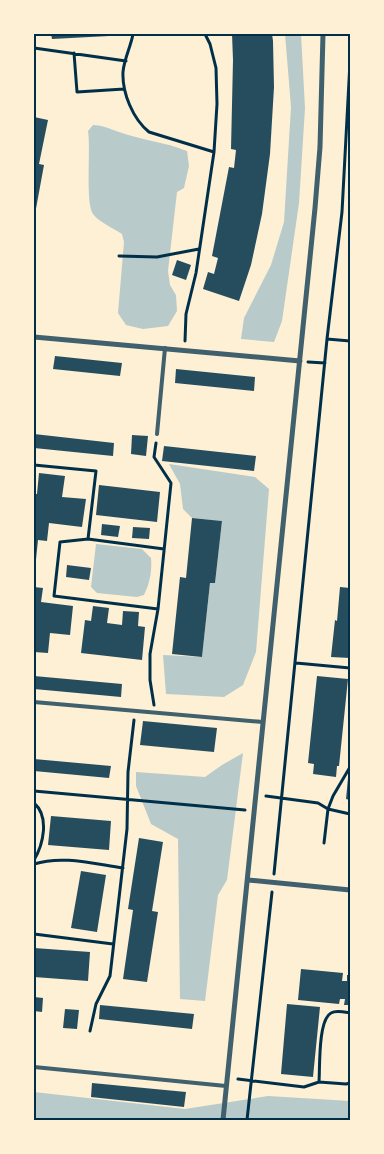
<svg xmlns="http://www.w3.org/2000/svg" width="384" height="1154" font-family="Bitter,serif">
	<style>
		.green { fill: #b9caca }
		.building { fill: #264d5e }
		.lines { fill: none; stroke-linecap: round; stroke-linejoin: round }
		.path { stroke: #003049; stroke-width: 3 }
		.service { stroke: #3f606c; stroke-width: 4 }
		.minor { stroke: #3f606c; stroke-width: 5 }
		.neatline { fill: none; stroke: #003049; stroke-width: 2 }
	</style>
	<rect width="100%" height="100%" fill="#fdf0d5"/>
	<path class="green" d="M285,34H301L305,108L299,203L282,321L274,342L241,339L244,318L271,265L284,222L291,107Z
		M93,125C103,125 110,129 119,132C141,140 165,142 187,151L189,166L184,188L177,192L168,271L170,285L176,295L177,311L168,326L143,329L126,325L118,313L124,242L122,234C113,228 99,222 93,214C85,203 91,148 88,131Z
		M169,464L255,477L269,489L256,652L243,685L224,697L166,694L163,655L202,657L210,583H215L222,521L192,518L183,509L180,484Z
		M96,544L142,549L151,558C152,572 150,582 144,595L137,597L97,593L91,587Z
		M243,753L227,880L218,895L205,1001L180,999L178,839L151,824L136,786V772L205,777L222,765Z
		M34,1092L185,1109L268,1096L350,1101V1120H34Z"/>
	<path class="building" d="M51,34H128V35L52,39Z
		M232,34H272L273,41L274,87L270,154L262,214L251,265L239,301L203,289L208,272L214,274L218,258L212,256L229,167L234,168L236,150L231,149L233,60Z
		M34,117L48,120L39,164L44,165L35,214Z
		M177,260L191,265L186,280L172,275Z
		M55,356L122,363L120,376L53,369Z
		M176,369L255,377L254,391L175,383Z
		M34,434L114,443L113,456L34,448Z
		M132,435L148,436L146,456L131,454Z
		M164,446L256,456L254,471L162,461Z
		M39,473L65,476L62,497L86,499L82,527L49,523L47,541L38,540L35,569H34V494H37Z
		M99,485L160,492L157,522L96,515Z
		M192,518L222,521L215,583H210L202,657L172,654L180,577L186,578Z
		M102,524L120,526L118,537L101,535Z
		M133,527L150,528L149,539L132,538Z
		M67,565L91,568L89,580L66,577Z
		M34,587L43,588L41,602L73,606L70,635L50,633L48,653L34,652Z
		M340,587L350,588V658L331,657L335,620L337,621Z
		M93,606L109,608L107,623L122,625L123,611L139,612L138,626L145,627L142,660L81,653L85,620L91,621Z
		M34,676L122,684L121,697L34,689Z
		M317,676L348,679L339,766H337L336,777L313,774L314,764L308,763Z
		M143,721L217,728L214,752L140,745Z
		M34,759L111,766L109,778L34,771Z
		M348,778H350V800L346,799Z
		M51,816L111,821L109,850L48,845Z
		M139,838L163,842L152,911L158,912L147,982L123,979L133,910L128,909Z
		M81,871L106,875L97,932L71,928Z
		M34,948L90,952L88,981L34,977Z
		M301,969L343,973L342,981H347V975H350V1005H344L345,999H340L339,1004L298,1000Z
		M34,997L43,998L42,1012L34,1011Z
		M287,1004L320,1007L313,1077L281,1074Z
		M100,1005L194,1014L192,1029L99,1019Z
		M65,1009L79,1010L77,1029L63,1028Z
		M92,1083L186,1092L184,1107L91,1097Z"/>
	<g class="lines">
		<path class="path" d="M133,34C131,46 124,59 123,72C122,93 133,119 149,132L214,152
			M34,48L126,61
			M74,53L77,92L124,89
			M119,256L157,257L199,249
			M327,339L350,341
			M185,341L186,314L196,273L214,152L217,104L216,68L210,44L205,34
			M308,362L325,363
			M34,465L96,471L88,539
			M158,609L54,596L60,542L88,539L164,549
			M296,663L350,668
			M154,705L150,680V654L158,609L171,483L154,457L156,443
			M34,791L245,810
			M266,796L318,803L328,809L350,814
			M34,803C50,817 43,845 34,860
			M324,843L328,809L333,796L350,767
			M34,864C62,855 94,864 123,868
			M274,874L327,339L342,212L350,62
			M34,934L113,944
			M90,1031L96,1004L110,976L127,829L128,772L134,720
			M238,1079L304,1087L319,1082L346,1084L350,1083
			M319,1082C320,1067 318,1020 331,1013C336,1010 344,1012 350,1013
			M247,1120L272,892"/>
		<path class="service" d="M157,434L165,348
			M34,702L263,722
			M34,1067L226,1086"/>
		<path class="minor" d="M34,337L300,361
			M248,880L350,890
			M223,1120L315,208L320,147L323,34"/>
	</g>
	<rect width="384" height="1154" fill="none" stroke="#fdf0d5" stroke-width="70"/>
	<rect x="35" y="35" width="314" height="1084" class="neatline"/>
</svg>
